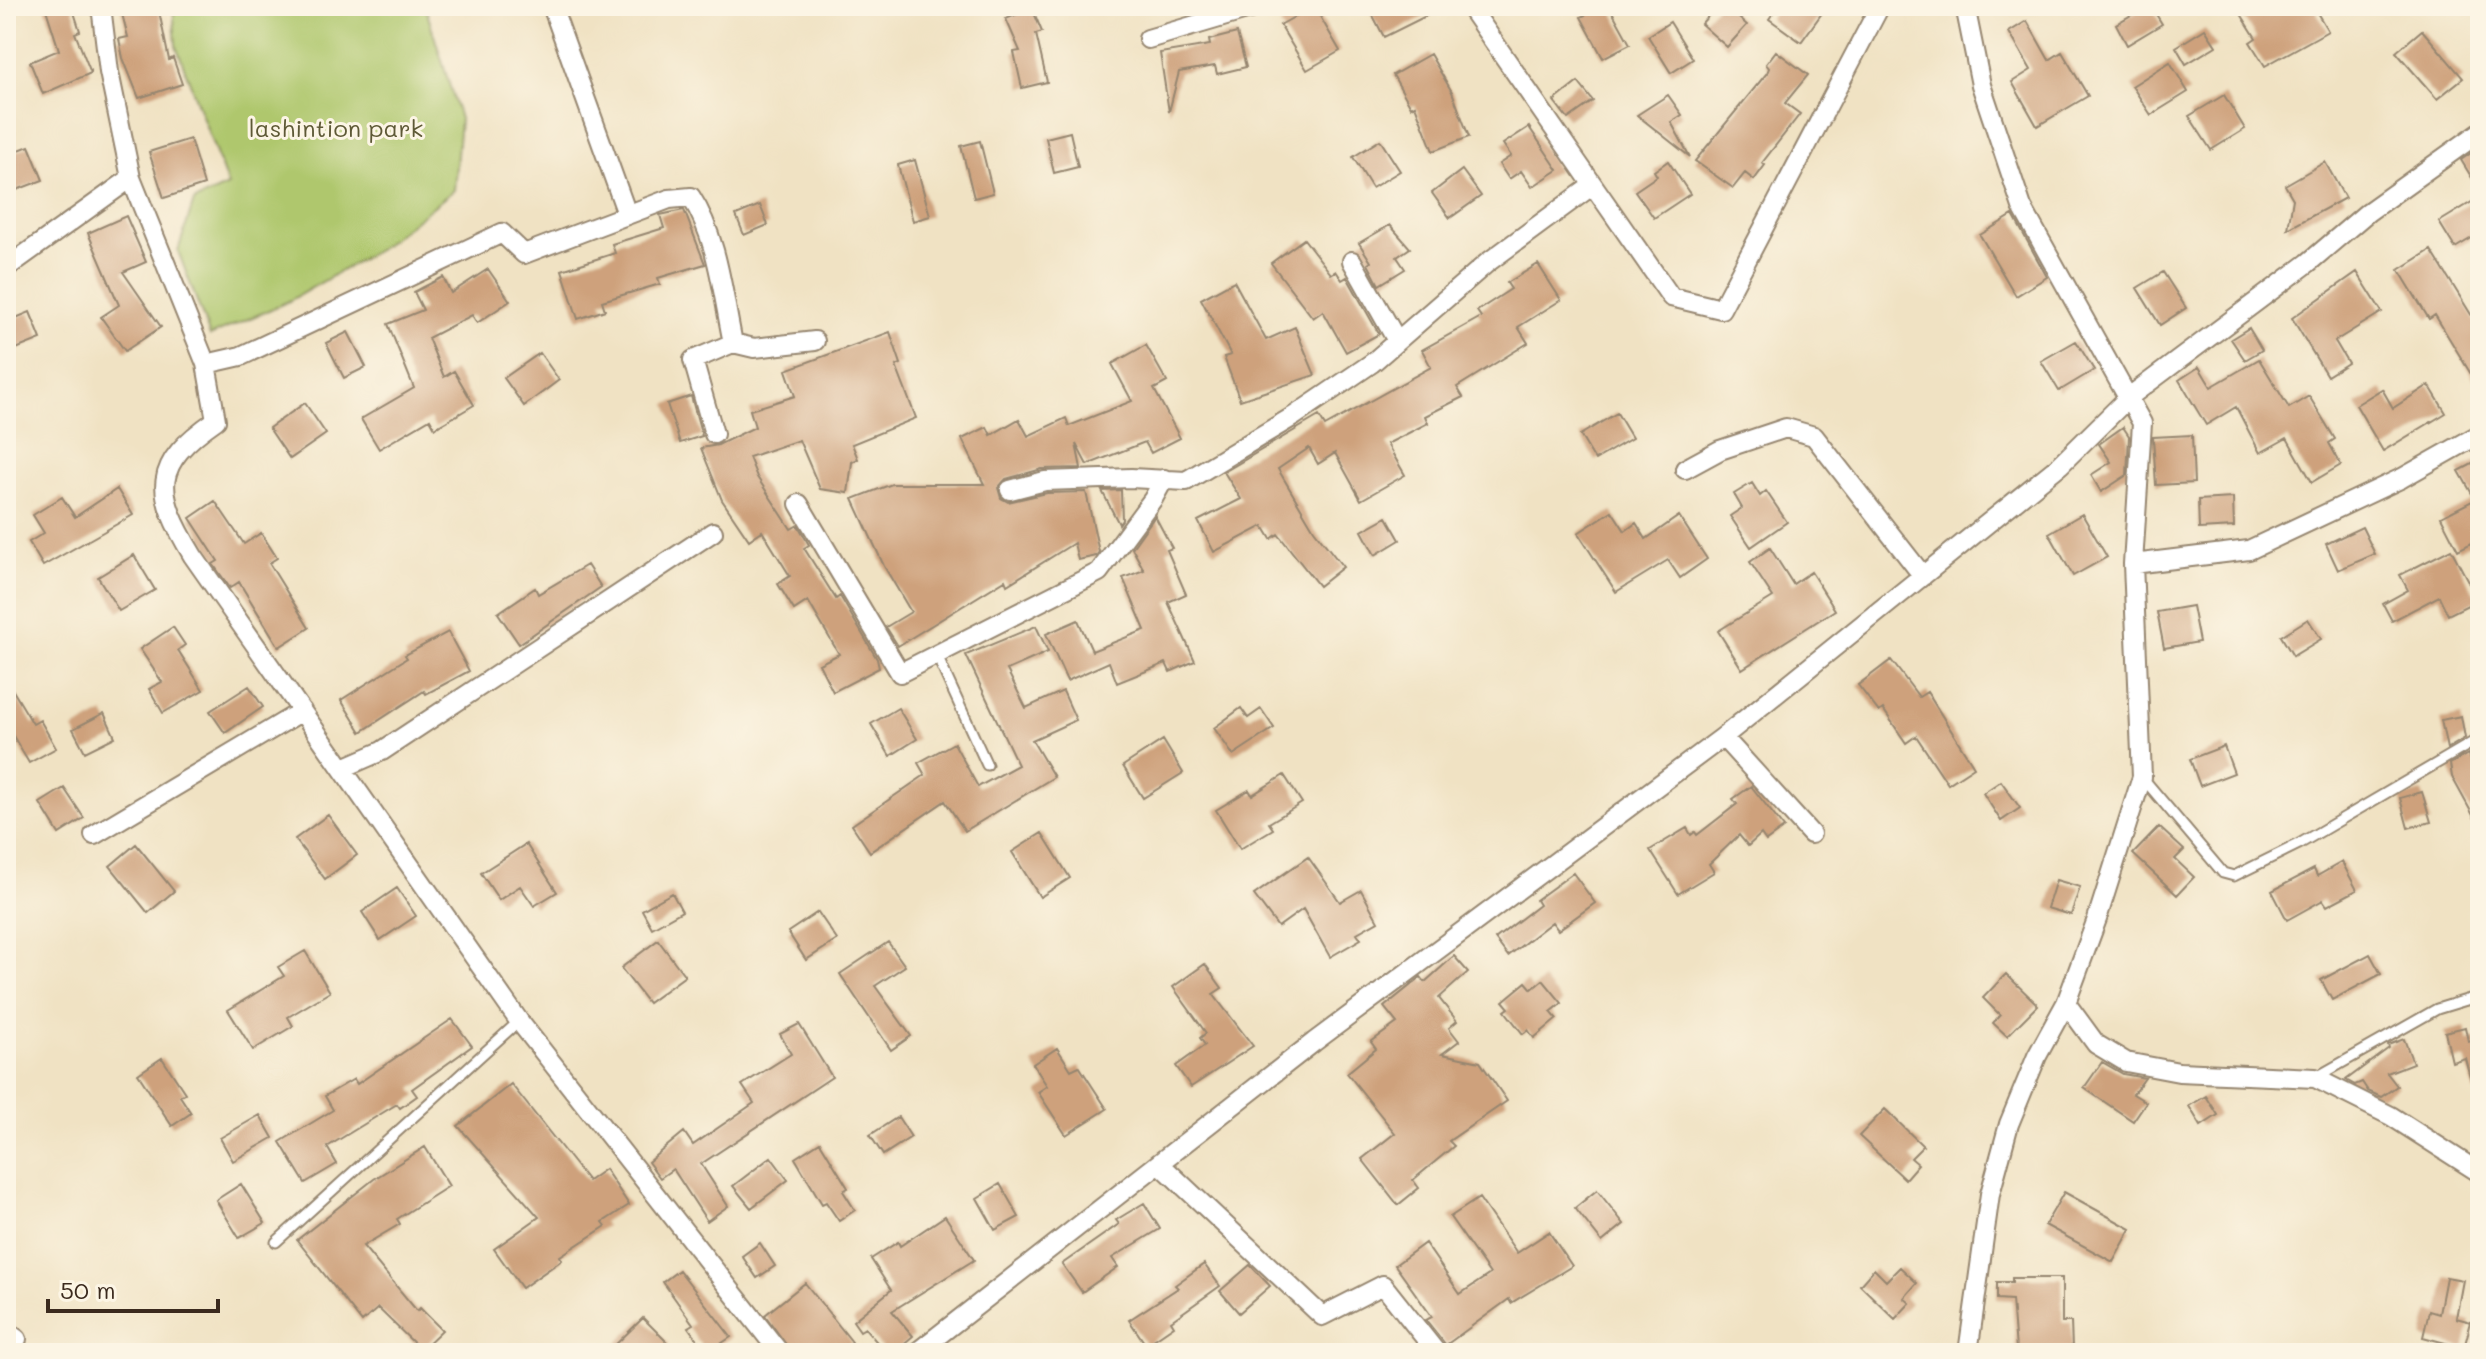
<svg xmlns="http://www.w3.org/2000/svg" width="2486" height="1359" font-family="Mali,sans-serif">
	<style>
		.green { fill: #afc76d; stroke: #757846; stroke-width: 2 }
		.building { fill: #cea17c }
		.lines { fill: none; stroke-linecap: round; stroke-linejoin: round }
		.lane-casing { stroke: #968670; stroke-width: 13 }
		.street-casing { stroke: #968670; stroke-width: 22 }
		.lane { stroke: #fff; stroke-width: 9 }
		.street { stroke: #fff; stroke-width: 18 }
		.labels { text-anchor: middle; stroke-width: 6; stroke-linejoin: round; paint-order: stroke }
		.park-label { font-size: 24px; fill: #5e5936; stroke: #fcf5e5 }
	</style>
	<rect width="100%" height="100%" fill="#fcf5e5"/>
	<filter id="ink" filterUnits="userSpaceOnUse"><feTurbulence type="fractalNoise" baseFrequency=".0125" numOctaves="2"/><feDisplacementMap in="SourceGraphic" scale="16" xChannelSelector="R" yChannelSelector="G"/><feConvolveMatrix kernelMatrix="1 2 1 2 8 2 1 2 1" color-interpolation-filters="sRGB"/></filter>
	<filter id="wash" filterUnits="userSpaceOnUse"><feTurbulence type="fractalNoise" baseFrequency=".006" numOctaves="4" result="noise"/><feDisplacementMap in="SourceGraphic" scale="32" xChannelSelector="R" yChannelSelector="G"/><feGaussianBlur stdDeviation="1.8" result="paint"/><feColorMatrix in="noise" values="0 0 0 0 0 0 0 0 0 0 0 0 0 0 0 0 0 1.4 0 .05"/><feComposite in="paint" operator="in"/></filter>
	<g filter="url(#wash)">
		<rect width="100%" height="100%" fill="#f0e2c3"/>
		<path class="green" d="M173,6H425L460,119L454,190L379,249L289,301L210,336L178,251L194,201L228,186L176,45Z"/>
		<g id="blocks">
			<path class="building" d="M45,6H72L80,31L75,33L91,73L43,94L30,62L59,50Z
				M120,6H158L169,60L173,58L182,84L139,98L123,58L119,39L128,37Z
				M1314,6L1340,51L1307,70L1280,25Z
				M1368,6H1446L1384,37Z
				M1580,6H1609L1630,44L1603,58L1581,17L1585,15Z
				M1717,6H1725L1747,25L1727,47L1701,24Z
				M1778,6H1811L1822,13L1801,42L1769,19Z
				M2147,6H2151L2162,24L2127,45L2116,24Z
				M2236,6H2313L2328,31L2265,66L2250,42L2256,38Z
				M1032,8L1042,32L1036,34L1047,82L1022,88L1014,52L1020,51L1006,19Z
				M2027,21L2049,60L2062,52L2088,96L2037,126L2012,82L2031,70L2009,32Z
				M1670,22L1693,59L1671,73L1648,36Z
				M2205,29L2216,46L2186,64L2176,47Z
				M2422,30L2463,78L2437,99L2396,52Z
				M1237,33L1246,67L1217,74L1215,66L1179,72L1169,112L1160,53L1210,45L1209,40Z
				M1776,51L1808,75L1785,103L1800,114L1762,163L1765,165L1754,180L1745,173L1733,188L1695,161L1767,73L1769,68L1766,64Z
				M1430,54L1452,92L1469,137L1433,151L1415,105L1411,107L1393,75Z
				M2170,62L2188,92L2151,115L2132,86Z
				M1578,82L1593,101L1568,119L1554,101Z
				M1668,95L1682,115L1671,122L1690,157L1637,115Z
				M2224,95L2245,129L2211,150L2189,116Z
				M1529,127L1558,170L1532,187L1521,171L1509,179L1499,164L1511,156L1503,144Z
				M1070,132L1078,167L1054,173L1046,138Z
				M190,139L204,185L164,198L149,152Z
				M1380,140L1400,171L1372,188L1353,157Z
				M980,141L993,193L974,198L961,146Z
				M29,146L43,180L6,194V155Z
				M2480,147V191L2461,160Z
				M915,160L930,216L913,221L898,165Z
				M1668,161L1690,194L1654,218L1635,191L1657,176L1654,171Z
				M2325,162L2345,198L2288,229L2293,199L2285,185Z
				M1462,170L1481,196L1450,218L1432,193Z
				M2480,197V233L2455,248L2439,222Z
				M760,205L768,225L744,235L736,215Z
				M684,210L705,264L658,278L660,284L602,301L605,310L578,319L562,270L615,253L612,244L664,228L660,215Z
				M2013,215L2047,277L2016,296L1980,235Z
				M126,216L146,262L123,272L161,327L125,351L101,317L119,305L88,233Z
				M1390,225L1410,248L1397,257L1405,269L1379,285L1368,264L1371,262L1359,243Z
				M1304,239L1331,274L1336,271L1342,280L1347,277L1379,334L1346,352L1323,311L1313,318L1271,263Z
				M2431,250L2480,329V389L2435,315L2429,319L2399,270Z
				M1538,264L1561,300L1518,327L1528,343L1457,387L1463,397L1425,416L1428,423L1387,444L1405,475L1361,500L1335,453L1318,464L1309,448L1278,469L1314,530L1343,567L1319,586L1278,534L1271,539L1263,526L1214,552L1198,521L1241,499L1224,472L1319,416L1325,426L1431,367L1422,350L1481,317L1477,311L1511,289L1507,283Z
				M488,269L510,301L477,323L472,315L428,338L444,377L454,371L474,405L435,428L430,419L379,449L361,419L414,388L388,324L423,310L414,292L443,277L451,293Z
				M2163,272L2186,308L2160,325L2137,288Z
				M2357,272L2382,312L2335,341L2348,363L2327,376L2292,318Z
				M1234,281L1266,340L1295,327L1315,375L1240,400L1224,357L1231,355L1201,299Z
				M30,312L41,339L6,353V322Z
				M2249,328L2262,350L2245,360L2231,339Z
				M348,332L366,367L344,378L326,343Z
				M890,332L901,364L896,366L916,418L852,444L858,459L852,462L848,493L820,489L799,440L749,457L757,477L791,529L798,525L809,545L804,548L836,599L840,596L877,659L879,668L833,692L819,664L839,654L808,601L794,610L778,584L790,576L762,531L749,540L722,500L701,448L718,445L755,427L750,410L795,396L786,370Z
				M2076,341L2094,370L2059,391L2041,361Z
				M1146,345L1167,382L1154,389L1180,438L1151,453L1145,442L1087,465L1076,444L1081,468L1042,469L1006,479L998,488L1001,498L1008,502L1047,493L1086,492L1099,552L1096,556L1078,560L1074,543L1007,585L1005,580L898,646L886,627L911,612L884,566L853,499L892,484H984L962,439L987,427L991,435L1019,419L1028,436L1066,418L1069,426L1132,401L1112,364Z
				M540,353L559,380L524,406L504,378Z
				M2259,359L2289,408L2309,396L2335,439L2329,443L2341,465L2312,482L2287,438L2260,453L2236,407L2206,425L2179,380L2199,367L2211,387Z
				M2429,385L2446,413L2383,451L2356,405L2382,389L2393,408Z
				M691,396L702,436L680,443L667,404Z
				M305,403L326,434L290,459L269,428Z
				M1617,413L1632,438L1595,460L1580,435Z
				M2123,427L2129,436L2127,475L2101,492L2091,475L2111,462L2099,444Z
				M2192,435L2194,483L2156,485L2153,437Z
				M2480,460V508L2459,471Z
				M1752,483L1760,496L1766,491L1787,522L1751,547L1730,516L1742,508L1734,494Z
				M117,489L133,515L43,566L29,542L44,533L33,515L62,497L75,517Z
				M1121,490L1122,520L1119,524L1102,491Z
				M2233,498L2234,527L2199,529L2198,500Z
				M215,501L244,544L261,533L277,558L269,563L309,628L279,647L239,582L230,588L213,564L218,561L190,518Z
				M2472,501L2480,516V539L2458,550L2441,517Z
				M1612,511L1625,531L1636,523L1646,539L1679,516L1707,559L1680,578L1668,560L1616,592L1578,533Z
				M2082,514L2107,557L2073,576L2049,533Z
				M1155,516L1172,548L1167,550L1186,594L1168,602L1195,661L1170,672L1166,663L1117,683L1109,662L1067,681L1046,634L1078,620L1092,651L1145,630L1123,578L1144,570L1132,548Z
				M1387,517L1400,540L1375,555L1362,531Z
				M2362,527L2375,554L2338,570L2326,544Z
				M1770,548L1793,584L1811,572L1835,610L1742,669L1718,631L1773,597L1750,562Z
				M2451,549L2478,600L2448,615L2439,596L2392,621L2383,604L2408,590L2400,575Z
				M134,555L155,590L119,611L98,577Z
				M587,565L601,587L519,644L498,613L535,588L538,594Z
				M2192,606L2199,642L2164,648L2157,612Z
				M2308,619L2321,639L2293,656L2281,636Z
				M1036,626L1048,652L1007,670L1026,708L1063,691L1076,720L1032,740L1054,777L965,831L945,801L870,852L852,825L925,775L918,763L954,743L978,787L1018,765L966,655Z
				M173,627L185,645L178,650L203,690L163,713L149,689L162,682L140,649Z
				M448,632L469,671L426,694L424,691L361,732L341,700L407,658L405,655Z
				M1891,660L1919,697L1927,692L1974,767L1948,784L1916,736L1906,743L1883,709L1879,712L1858,685Z
				M6,679L33,724L40,720L56,748L29,763L6,724Z
				M249,686L263,707L225,733L210,711Z
				M898,708L917,739L890,756L871,724Z
				M1241,708L1248,718L1261,709L1274,728L1233,755L1214,728Z
				M104,713L115,737L85,752L73,729Z
				M2461,716L2465,738L2447,749L2441,720Z
				M1163,740L1183,773L1143,798L1123,766Z
				M2224,746L2234,773L2200,786L2190,759Z
				M2468,754L2470,761L2480,755V828L2452,777L2450,764Z
				M1284,775L1302,803L1269,823L1273,829L1240,849L1216,810L1249,790L1252,795Z
				M2001,781L2020,808L2001,821L1983,793Z
				M1751,786L1784,828L1766,841L1761,834L1748,846L1739,835L1709,864L1714,872L1678,894L1650,850L1687,828L1691,835L1695,832L1697,835L1737,804L1733,799Z
				M64,788L84,818L59,834L40,803Z
				M2422,792L2431,822L2408,828L2400,798Z
				M328,815L357,855L325,879L295,839Z
				M2159,827L2184,850L2175,859L2194,877L2177,895L2133,854Z
				M1042,833L1070,878L1040,897L1012,852Z
				M136,844L174,891L148,913L110,866Z
				M526,844L557,892L534,906L520,886L499,900L481,873Z
				M1308,857L1340,902L1361,890L1378,921L1357,933L1361,939L1330,957L1303,909L1278,927L1254,895Z
				M2342,862L2357,890L2327,906L2323,900L2287,920L2272,891L2314,869L2317,876Z
				M1573,873L1595,903L1558,930L1552,922L1508,956L1495,939L1539,905L1536,900Z
				M2056,880L2080,887L2071,915L2047,908Z
				M397,888L416,916L380,940L362,912Z
				M672,893L682,911L652,928L642,910Z
				M818,912L837,940L806,960L788,932Z
				M658,940L685,976L648,1003L621,968Z
				M888,942L905,966L875,986L911,1036L891,1050L840,974Z
				M305,951L330,992L288,1017L293,1026L253,1050L228,1010L284,976L278,967Z
				M2370,954L2381,974L2332,1000L2321,980Z
				M1454,956L1468,972L1439,998L1457,1021L1449,1028L1459,1041L1442,1054L1480,1062L1507,1101L1449,1141L1454,1146L1413,1180L1419,1188L1398,1205L1362,1159L1395,1133L1347,1073L1376,1049L1371,1042L1397,1023L1384,1007L1421,977L1425,982Z
				M1205,964L1222,988L1213,994L1253,1046L1191,1087L1176,1066L1205,1045L1200,1038L1206,1033L1173,987Z
				M2006,974L2038,1005L2007,1036L1993,1023L2000,1015L1983,998Z
				M1543,980L1562,1003L1551,1012L1557,1019L1534,1038L1528,1030L1523,1034L1505,1011L1509,1008L1503,1001L1526,982L1532,989Z
				M452,1019L472,1046L412,1089L417,1096L400,1108L397,1104L327,1147L337,1164L305,1183L280,1142L333,1110L325,1096L354,1079L357,1084Z
				M799,1024L832,1077L701,1164L728,1206L707,1221L673,1169L660,1178L648,1162L684,1132L693,1145L754,1103L742,1085L791,1054L780,1034Z
				M2465,1027L2468,1041L2480,1038V1091L2474,1092L2465,1058L2452,1062L2445,1032Z
				M2404,1039L2413,1063L2387,1073L2397,1086L2381,1097L2368,1091L2362,1082L2355,1085L2346,1080L2389,1048L2388,1045Z
				M1057,1048L1071,1070L1079,1066L1107,1109L1066,1135L1038,1092L1047,1086L1033,1064Z
				M162,1058L185,1093L180,1096L191,1113L172,1126L138,1074Z
				M2102,1062L2123,1074L2145,1078L2133,1094L2146,1102L2133,1121L2084,1088Z
				M511,1084L588,1181L605,1169L629,1205L603,1222L606,1226L560,1256L562,1260L522,1288L494,1249L539,1217L458,1126Z
				M2206,1096L2218,1115L2201,1126L2189,1106Z
				M1885,1109L1923,1146L1911,1158L1918,1164L1905,1179L1859,1136Z
				M260,1115L273,1138L233,1161L220,1138Z
				M898,1117L911,1137L883,1155L870,1135Z
				M820,1142L848,1188L843,1191L855,1210L839,1221L826,1202L822,1204L795,1158Z
				M425,1147L449,1186L397,1219L400,1224L363,1246L417,1311L420,1308L442,1330L421,1350L378,1308L362,1322L297,1240L374,1179Z
				M771,1157L788,1180L751,1208L733,1186Z
				M241,1184L265,1223L239,1238L216,1200Z
				M1000,1184L1019,1217L995,1230L977,1198Z
				M1597,1190L1624,1224L1602,1242L1575,1208Z
				M2064,1192L2131,1229L2113,1262L2045,1225Z
				M1479,1198L1517,1253L1549,1232L1572,1266L1511,1303L1509,1299L1446,1345L1426,1320L1432,1317L1395,1265L1425,1243L1460,1294L1490,1274L1450,1217Z
				M1144,1203L1160,1229L1112,1258L1118,1267L1082,1292L1062,1264L1119,1224L1116,1220Z
				M945,1216L974,1260L892,1311L913,1336L893,1353H886L865,1328L860,1331L853,1321L891,1290L871,1259L898,1242L900,1246Z
				M760,1243L775,1266L757,1278L742,1256Z
				M1204,1264L1220,1286L1171,1321L1174,1326L1146,1345L1129,1320L1178,1288L1175,1285Z
				M1250,1265L1270,1286L1239,1313L1220,1291Z
				M1900,1267L1917,1283L1904,1298L1910,1303L1895,1319L1860,1285L1874,1269L1886,1281Z
				M679,1270L731,1337L707,1353L688,1327L693,1324L663,1282Z
				M2446,1277L2463,1280L2456,1318L2471,1322L2464,1348L2423,1337L2429,1311L2439,1314Z
				M2012,1278H2062V1322H2071L2072,1348L2016,1349L2012,1300L1997,1299V1282H2012Z
				M805,1283L852,1342L838,1353H792L765,1315Z
				M643,1318L669,1344L660,1353H607Z"/>
		</g>
	</g>
	<g filter="url(#ink)">
		<use href="#blocks" fill-opacity="0" stroke="#968670" stroke-width="2"/>
		<g class="lines">
			<defs>
				<path id="lane" d="M937,656L987,765
					M2142,777L2223,873L2234,876L2299,844L2480,738
					M2315,1078L2437,1009L2473,998
					M276,1242L519,1021"/>
				<path id="street" d="M101,6L109,72L131,178L206,364L216,420C151,465 154,491 193,556L519,1021L780,1353
					M552,6L627,214
					M1965,6L1981,85L2022,207L2142,423L2133,564L2142,777L2097,919L2066,1003L2037,1056L2009,1124L1990,1194L1968,1353
					M1148,39L1260,6
					M1593,185L1671,297L1721,309L1880,6
					M1352,261L1396,339
					M6,268L131,178
					M733,343L754,348L815,341
					M206,364L241,356L502,233L524,254L669,199L691,197C718,238 723,296 733,343L693,360L714,434
					M1685,469L1720,450L1786,428L1814,436L1923,576
					M1010,490L1045,481L1131,478L1186,481L1294,416L1372,363L1487,263L1593,185L1469,6
					M799,504L900,673L1099,572L1153,499L1164,479
					M2133,564L2249,550L2402,478L2480,434
					M1723,737L1811,834
					M343,768L382,751L713,532
					M94,835L302,711
					M2066,1003L2096,1044L2126,1062L2179,1072L2315,1078L2391,1116L2480,1173
					M1159,1163L1322,1316L1383,1285L1437,1353
					M6,1331L17,1339
					M916,1353L1314,1042L1723,737L2060,465L2129,397L2308,263L2368,212L2480,132"/>
			</defs>
			<use href="#lane" class="lane-casing"/>
			<use href="#street" class="street-casing"/>
			<use href="#lane" class="lane"/>
			<use href="#street" class="street"/>
		</g>
	</g>
	<g class="labels">
		<g class="park-label">
			<text x="336" y="137">lashintion park</text>
		</g>
	</g>
	<rect width="2486" height="1359" fill="none" stroke="#fcf5e5" stroke-width="32"/>
	<path d="M48 1299v12h170v-12" fill="none" stroke="#3b2a1e" stroke-width="4"/>
	<text x="60" y="1299" font-size="24" fill="#3b2a1e" stroke="#fcf5e5" stroke-width="6" paint-order="stroke">50 m</text>
</svg>
